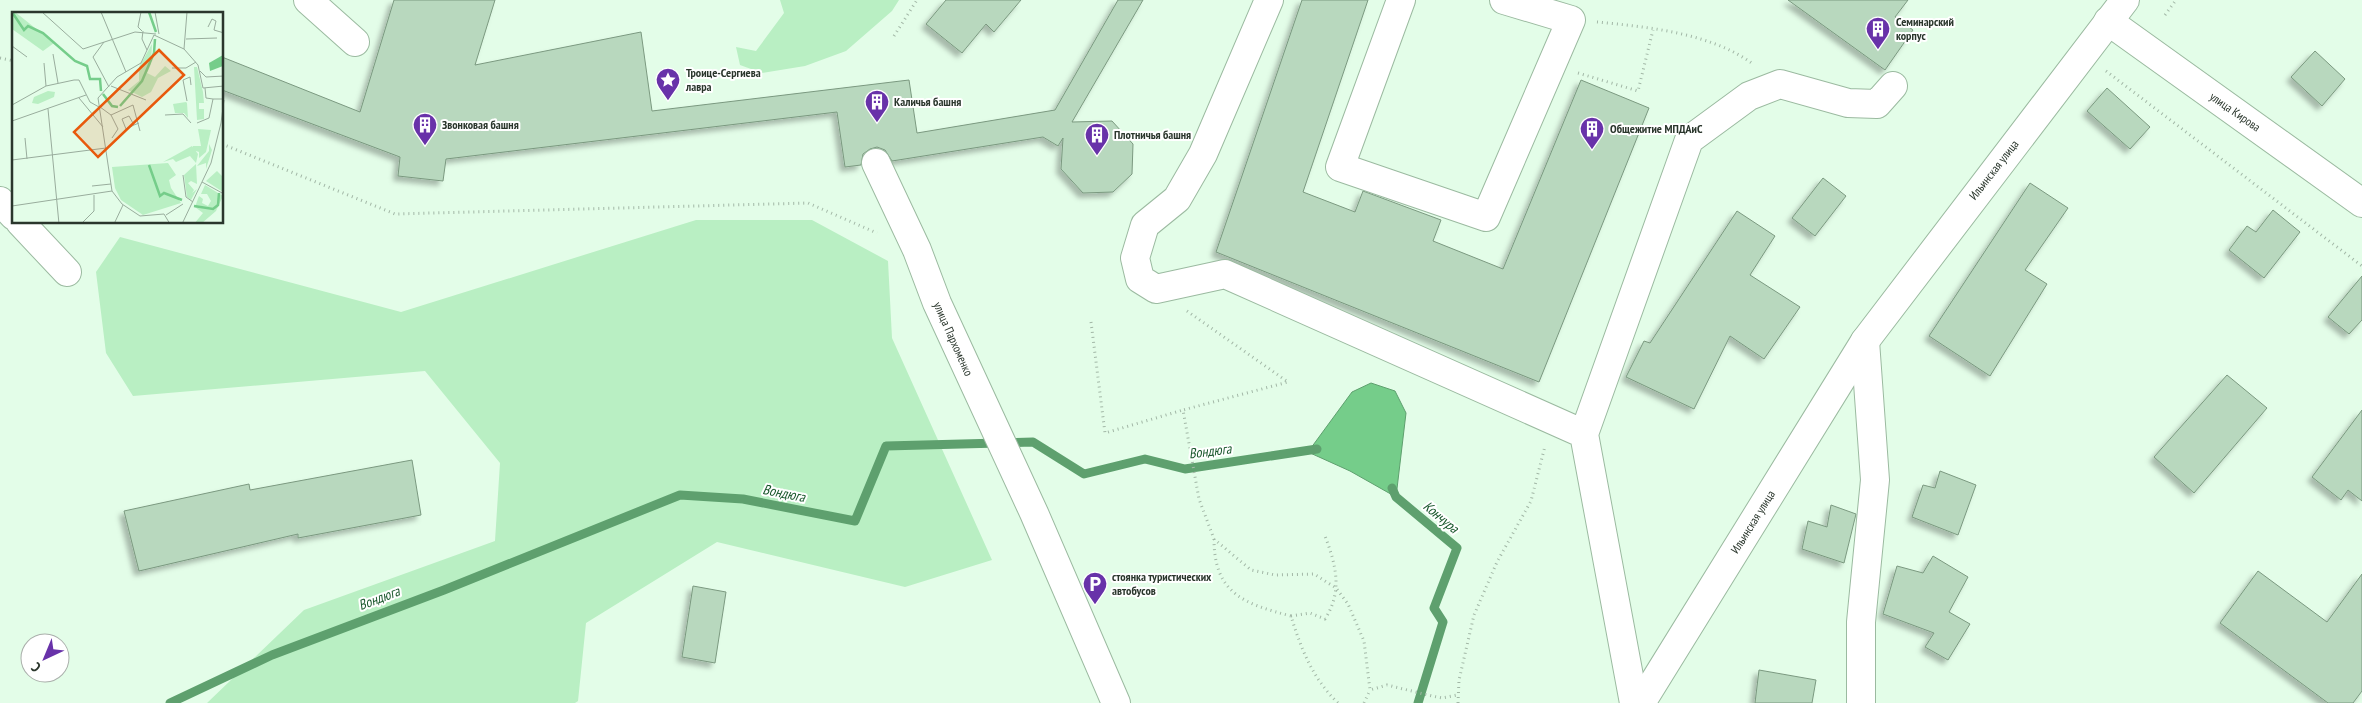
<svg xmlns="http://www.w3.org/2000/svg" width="2362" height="703" font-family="'PT Sans Narrow',sans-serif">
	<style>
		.green { fill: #b9efc3 }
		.water { fill: #75cd8a; stroke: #5ea06e }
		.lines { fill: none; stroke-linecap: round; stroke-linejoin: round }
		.stream { stroke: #5ea06e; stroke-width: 9 }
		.building { fill: #b8d8be; stroke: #7b9980; filter: url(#shadow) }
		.minor-casing { stroke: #9bbaa0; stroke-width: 30 }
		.major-casing { stroke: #9bbaa0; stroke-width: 30 }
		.path { stroke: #a2b7a6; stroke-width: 3; stroke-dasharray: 1 4; stroke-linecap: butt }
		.minor { stroke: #fff; stroke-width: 28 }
		.major { stroke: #fff; stroke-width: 28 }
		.labels { text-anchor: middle; stroke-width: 4; stroke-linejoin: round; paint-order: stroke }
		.poi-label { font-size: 12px; font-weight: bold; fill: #2a362c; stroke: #fff; text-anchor: start }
		.street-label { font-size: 12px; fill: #2a362c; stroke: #fff }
		.water-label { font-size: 14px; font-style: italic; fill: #19572c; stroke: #fff }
		.inset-river { fill: none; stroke: #75cd8a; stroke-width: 2.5 }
		.inset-road { fill: none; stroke: #99ad9d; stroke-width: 1 }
		.view { fill: #e8590c; fill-opacity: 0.15; stroke: #e8590c; stroke-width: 2.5 }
		.inset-edge { fill: none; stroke: #2a362c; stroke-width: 2.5 }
	</style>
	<defs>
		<filter id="shadow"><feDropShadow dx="-4.5" dy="4.5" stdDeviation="2.5" flood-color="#0004"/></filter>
	</defs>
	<rect width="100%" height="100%" fill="#e3fde8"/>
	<path class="green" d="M780,0H899L892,11L846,51L805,66L762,73L740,65L736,47L756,51L784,13Z
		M696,220H812L888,261L892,338L992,560L905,587L717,542L586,623L578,701L575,703H207L304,610L495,541L500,463L425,371L133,396L106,353L96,272L120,237L401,312Z"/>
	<path class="water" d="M1371,383L1395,391L1406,413L1396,497L1350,471L1308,452L1352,392Z"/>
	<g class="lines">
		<path class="stream" d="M1392,488L1396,497L1457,548L1434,608L1443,622L1418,703
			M170,703L272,655L444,590L680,495L743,499L855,521L886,446L1033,442L1084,474L1145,459L1185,469L1317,449"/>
	</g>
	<path class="building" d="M394,0H495L475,65L641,32L652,111L909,80L917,133L1055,110L1118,0H1143L1072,122L1112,121L1133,144L1132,174L1113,192L1083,193L1061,169L1063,138L1058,146L1043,137L892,161L885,150L877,147L870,149L863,154L861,165L845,167L837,112L446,159L443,181L398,176L400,157L222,90V57L360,112Z
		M946,0H1021L994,32L986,24L962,53L926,24Z
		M1302,0H1368L1303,192L1355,212L1363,191L1441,220L1433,241L1503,269L1581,80L1649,108L1539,382L1216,252Z
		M1788,0H1908L1895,17L1913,30L1885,70Z
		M2315,51L2345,79L2322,106L2291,77Z
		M2107,88L2150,127L2130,149L2087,111Z
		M1823,178L1846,196L1815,236L1792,218Z
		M2030,183L2068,208L2025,270L2047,284L1990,376L1929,336Z
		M2273,210L2300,232L2264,278L2229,250L2247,226L2256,232Z
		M1737,211L1775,236L1750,275L1800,307L1764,359L1730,336L1694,409L1626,377L1644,341L1650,343Z
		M2362,276V320L2349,334L2328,317Z
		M2227,375L2267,408L2194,493L2154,457Z
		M2362,410V501L2348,490L2341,500L2312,477Z
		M412,460L421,515L298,538V534L139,571L124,511L249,484L250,490Z
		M1940,471L1976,485L1958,535L1912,517L1923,485L1935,488Z
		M1831,505L1856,514L1844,563L1802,549L1808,521L1827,527Z
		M1933,556L1968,577L1949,612L1970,624L1948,660L1925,647L1934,633L1883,614L1897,566L1923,573Z
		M2258,571L2327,622L2362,574V691L2353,703H2328L2220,623Z
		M693,586L726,592L715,663L682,657Z
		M1759,670L1816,680L1812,703H1755Z"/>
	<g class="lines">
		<defs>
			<path id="minor" d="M308,0L355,42
				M1269,0L1203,154L1177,199L1145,225L1135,258L1140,279L1156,289L1225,274L1584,434
				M1401,0L1340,167L1486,217L1571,20L1504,0
				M2108,21L2362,203
				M876,163L917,250L937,303L1034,513L1116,703
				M0,201L14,216
				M20,222L67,272
				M1634,703L1584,434L1689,140L1749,96L1780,84L1848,103L1877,104L1893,86
				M1861,703V622L1875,480L1865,341"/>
			<path id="major" d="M1641,703L1865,341L2125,0"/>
		</defs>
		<use href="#minor" class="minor-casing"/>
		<use href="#major" class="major-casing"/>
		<path class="path" d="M2165,15L2176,0
			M1597,22C1648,27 1711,33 1753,64
			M894,36L917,0
			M0,58L14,61
			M2106,71L2362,266
			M1578,73L1638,91L1653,30
			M222,144L395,214L808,203L877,233
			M1187,311L1288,382L1183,410L1199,499L1214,539L1251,570L1275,575L1314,574L1336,588L1348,604L1364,641L1370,690L1387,685L1432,696L1442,698L1457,695
			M1091,322L1105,433L1183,410
			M1214,539C1214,594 1245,604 1291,616C1301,649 1313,679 1338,703
			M1291,616L1310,613L1325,619C1343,591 1336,565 1325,536
			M1364,703L1370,690
			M1458,703L1459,680L1474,615L1497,562L1531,501L1545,446"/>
		<use href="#minor" class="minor"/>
		<use href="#major" class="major"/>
	</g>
	<defs>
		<symbol id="building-pin" viewBox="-11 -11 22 30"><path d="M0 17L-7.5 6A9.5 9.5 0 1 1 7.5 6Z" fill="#6832a9" stroke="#fff"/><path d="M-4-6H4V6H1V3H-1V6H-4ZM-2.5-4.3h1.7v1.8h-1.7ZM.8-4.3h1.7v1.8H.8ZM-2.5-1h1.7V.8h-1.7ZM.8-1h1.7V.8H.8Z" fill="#fff"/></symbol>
		<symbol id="sight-pin" viewBox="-11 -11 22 30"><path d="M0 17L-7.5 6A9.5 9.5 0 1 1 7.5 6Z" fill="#6832a9" stroke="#fff"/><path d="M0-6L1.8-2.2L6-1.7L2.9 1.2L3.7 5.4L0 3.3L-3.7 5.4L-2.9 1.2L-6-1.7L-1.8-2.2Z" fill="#fff"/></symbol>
		<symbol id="parking-pin" viewBox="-11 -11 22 30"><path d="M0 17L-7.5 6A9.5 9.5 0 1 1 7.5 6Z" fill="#6832a9" stroke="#fff"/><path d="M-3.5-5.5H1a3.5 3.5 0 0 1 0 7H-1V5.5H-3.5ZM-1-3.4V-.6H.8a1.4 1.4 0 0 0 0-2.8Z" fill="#fff"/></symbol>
	</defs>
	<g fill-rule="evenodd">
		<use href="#building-pin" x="1864" y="15" width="28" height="38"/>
		<use href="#sight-pin" x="654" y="66" width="28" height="38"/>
		<use href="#building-pin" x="863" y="88" width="28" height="38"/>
		<use href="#building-pin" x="411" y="111" width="28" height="38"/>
		<use href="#building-pin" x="1578" y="115" width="28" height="38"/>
		<use href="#building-pin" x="1083" y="121" width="28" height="38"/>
		<use href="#parking-pin" x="1081" y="570" width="28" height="38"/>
	</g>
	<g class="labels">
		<g class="poi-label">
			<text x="1896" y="26">Семинарский<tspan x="1896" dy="14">корпус</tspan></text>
			<text x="686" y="77">Троице-Сергиева<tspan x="686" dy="14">лавра</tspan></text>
			<text x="894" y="106">Каличья башня</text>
			<text x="442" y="129">Звонковая башня</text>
			<text x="1610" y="133">Общежитие МПДАиС</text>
			<text x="1114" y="139">Плотничья башня</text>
			<text x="1112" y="581">стоянка туристических<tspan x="1112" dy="14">автобусов</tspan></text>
		</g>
		<g class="street-label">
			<text transform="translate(2235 112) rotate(35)" y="4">улица Кирова</text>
			<text transform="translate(1994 170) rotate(-52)" y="4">Ильинская улица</text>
			<text transform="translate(953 339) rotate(66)" y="4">улица Пархоменко</text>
			<text transform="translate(1753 522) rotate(-58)" y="4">Ильинская улица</text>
		</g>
		<g class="water-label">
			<text transform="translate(1210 451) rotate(-7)" y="5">Вондюга</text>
			<text transform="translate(784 493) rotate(11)" y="5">Вондюга</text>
			<text transform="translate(1441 517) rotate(40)" y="5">Кончура</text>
			<text transform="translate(379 598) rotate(-21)" y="5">Вондюга</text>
		</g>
	</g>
	<g transform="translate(12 12)">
		<rect width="211" height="211" fill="#e3fde8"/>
		<path d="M0,0H3L42,31L31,39L0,17ZM140,32L139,52L135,61L143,65L153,54L159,59L146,66L139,80L130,85L116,78L127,69V55ZM182,55H185L191,80L192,91H187V97H192V107L185,108ZM36,79L43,80L42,85L26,92L20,91L22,85ZM174,90L175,91L176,106L172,101H163L161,92ZM186,117L199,118L194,140L187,146V140L181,138V134H189ZM197,132L200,138L194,157V151L185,154L197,139ZM180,134L186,142L184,151L178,144L164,150L161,147L151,150ZM156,151L164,163L157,168L159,176L169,191L131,203L109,188L103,176L100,155ZM184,152L185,172L179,169L176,171L182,178L180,181L185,177L179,188L175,185L172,163ZM205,159L211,165V180L194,169ZM193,173L211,184L204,199L190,211L182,212L191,201L183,195L187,184L191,187L190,191L196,194L199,189L195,182H189Z" fill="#b9efc3"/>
		<path d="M211,43V54L198,59L197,51Z" fill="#75cd8a"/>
		<path class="inset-river" d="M0,0L12,18L16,14L31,21L63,49L75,54L78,67H88L89,79M137,0L144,20M91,82L100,94L106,95M108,94L130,69L142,41L143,27M137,153L148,184L152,181L170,188M182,194L201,197L206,193L207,181"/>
		<path class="inset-road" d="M30,0L71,37L123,20L144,22M89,0L114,60M129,0L126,15L130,19M143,0L147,22M196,15L200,7L204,9L202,18L212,21M131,19L130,27L135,38M174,27L205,26M92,30L81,45L97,75M0,34L15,45M172,37L186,53L191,76L212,74M41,42L46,71M32,51L34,74M160,56H174L184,50M188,59L194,65L212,64M99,74L134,88M193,76L194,86L201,87M67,86L91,115M175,89L171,68L178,65L179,73M0,93L34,74L62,68H67L78,90L87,95M88,95L99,103L106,117L100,126M36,97L47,212M99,103L121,93L128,119M153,103L171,102L179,111M0,109L74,83M185,111L197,106L201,87H212M122,113L114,117L110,107L117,104L122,113L127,111M13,126L15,147M0,148L94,136M171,163L174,185L181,190M190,170L212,182M80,174L99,172M0,194L100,179M154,203L171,192M70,211L82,199V183M102,212L111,193M158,212L152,202L128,204L110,192L100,179L86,86L105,65L129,51L142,23L172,37L175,0M170,212L199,151L209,111L212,88"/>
		<path class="view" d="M147,38L172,63L86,145L62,120Z"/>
		<rect width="211" height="211" class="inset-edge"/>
	</g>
	<g transform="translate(45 658) rotate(224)"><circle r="24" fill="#ffffff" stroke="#aaafab"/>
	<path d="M0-4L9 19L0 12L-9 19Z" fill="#6832a9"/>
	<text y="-8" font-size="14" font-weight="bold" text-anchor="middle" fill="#2a362c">С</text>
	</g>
</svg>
